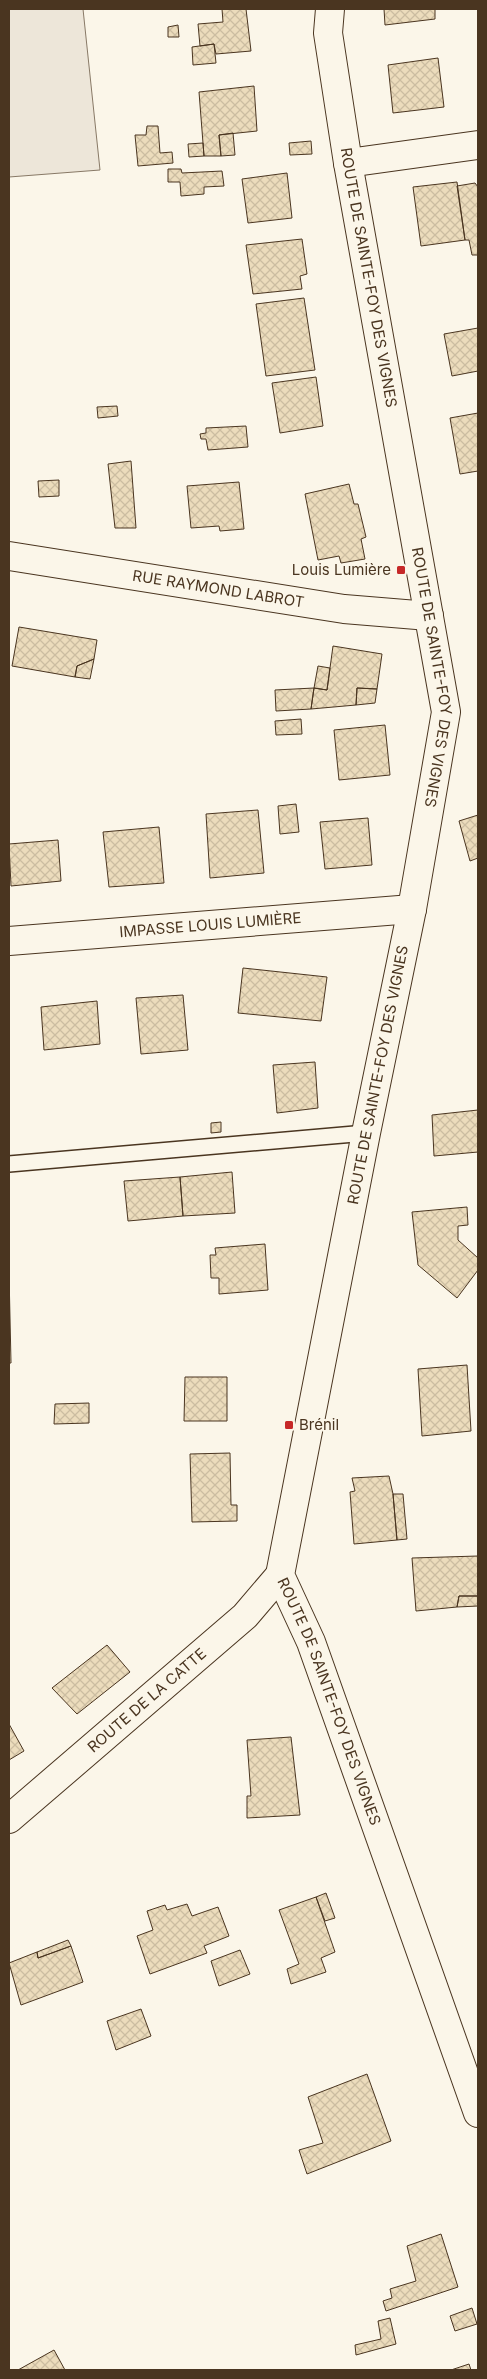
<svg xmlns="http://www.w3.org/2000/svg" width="487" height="2379" font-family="Inter,sans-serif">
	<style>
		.green { fill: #ede6d9; stroke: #887966 }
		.building { fill: url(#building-cross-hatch); stroke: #4a3520 }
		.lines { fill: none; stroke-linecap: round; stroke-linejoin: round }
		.lane-casing { stroke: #4a3520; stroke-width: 18 }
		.street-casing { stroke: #4a3520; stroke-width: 30 }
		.lane { stroke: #fbf6e9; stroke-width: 15 }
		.street { stroke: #fbf6e9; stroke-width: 28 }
		.poi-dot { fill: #c62828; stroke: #fbf6e9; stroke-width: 2 }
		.labels { text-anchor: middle; stroke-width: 4; stroke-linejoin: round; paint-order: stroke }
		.street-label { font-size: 15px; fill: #4a3520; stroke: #fbf6e9 }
		.poi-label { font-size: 15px; fill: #4a3520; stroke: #fbf6e9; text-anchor: end }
	</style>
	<defs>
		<pattern id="building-cross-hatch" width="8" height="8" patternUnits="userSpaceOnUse" patternTransform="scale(1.25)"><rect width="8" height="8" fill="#ecdcbc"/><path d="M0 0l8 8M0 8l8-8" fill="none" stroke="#ccbda1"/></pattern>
	</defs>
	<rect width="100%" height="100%" fill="#fbf6e9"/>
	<path class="green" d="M9,9H83L100,170L9,177Z"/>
	<path class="building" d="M222,9H246L251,51L216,54L214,44L200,46L198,24L223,22Z
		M384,9H435V19L385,25Z
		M178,25L179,37H168V27Z
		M214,44L216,63L193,65L192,47Z
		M438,58L444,107L393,113L388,65Z
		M254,86L257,131L219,135L221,156H204L199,92Z
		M147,126H158L160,153L172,152L173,163L138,166L135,135H146Z
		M233,133L235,155L221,156L219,135Z
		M311,141L312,154L290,155L289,143Z
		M203,143L204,156L189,157L188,144Z
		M168,169H181L182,173L222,171L224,186L204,187V194L181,196L180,182H168Z
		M287,173L292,218L248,223L242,179Z
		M457,182L465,240L421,246L413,187Z
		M475,183L478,187V255H472L469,240H465L457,186Z
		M302,239L307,274L300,276L302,289L253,294L246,245Z
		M304,298L315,370L266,376L256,304Z
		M478,328V371L452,376L444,334Z
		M316,377L323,426L280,433L272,383Z
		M117,406L118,416L98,418L97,407Z
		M478,413V471L460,474L450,418Z
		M246,426L248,447L208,450L206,439H201L200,434L206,433V428Z
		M131,461L136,528H115L108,464Z
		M59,480V496L39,497L38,481Z
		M239,482L244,529L220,531L219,526L191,528L187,486Z
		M349,484L354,504H358L366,537L361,539L365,559L341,563L339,556L318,560L305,494Z
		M19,627L97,640L94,659L77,666L75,677L12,666Z
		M333,646L382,654L377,689L357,688L356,705L311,709L314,688L327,690Z
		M94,659L90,679L75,677L77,666Z
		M318,666L330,668L327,690L314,688Z
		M314,688L311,709L276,711L275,690Z
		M357,688L377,689L375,703L356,705Z
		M301,719L302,734L276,735L275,721Z
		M385,725L390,775L339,780L334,730Z
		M296,804L299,832L280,834L278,806Z
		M258,810L264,873L210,878L206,814Z
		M478,815V858L470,861L459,821Z
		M368,818L372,865L325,869L320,822Z
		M159,827L164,883L109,887L103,832Z
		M58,840L61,881L11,886L9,844Z
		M243,968L327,977L321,1021L238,1013Z
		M183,995L188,1050L141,1054L136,998Z
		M97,1001L100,1044L44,1050L41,1007Z
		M315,1062L318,1108L277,1113L273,1065Z
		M478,1110V1152L434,1156L432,1115Z
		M221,1122V1132L211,1133V1123Z
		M232,1172L235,1213L183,1216L180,1177Z
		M180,1177L183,1216L128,1221L124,1181Z
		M467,1207L468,1225L458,1226V1240L478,1258V1270L457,1298L418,1265L412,1212Z
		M265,1244L268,1290L219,1294V1278H211L210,1255H216L215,1248Z
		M9,1273L11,1363H9Z
		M467,1365L471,1431L422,1436L418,1369Z
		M185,1377H227V1421H184Z
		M89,1403V1423L54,1424L55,1404Z
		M230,1453L231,1505H237V1521L192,1522L190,1454Z
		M389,1476L393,1494L397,1540L354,1544L350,1492L355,1491L352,1478Z
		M393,1494H403L407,1539L397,1540Z
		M478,1556V1596H459L457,1607L416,1611L412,1558Z
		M459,1596H478V1606L457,1607Z
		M107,1645L130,1672L77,1714L52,1688Z
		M9,1724L24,1751L9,1760Z
		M291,1737L300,1815L247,1818V1796H251L247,1740Z
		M326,1893L335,1918L325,1921L316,1897Z
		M316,1897L335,1952L321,1958L326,1972L291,1984L287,1969L299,1964L279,1910Z
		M187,1904L192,1916L218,1907L229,1936L204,1946L207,1953L150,1974L137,1936L153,1930L147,1911L165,1905L167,1910Z
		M68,1940L71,1946L38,1958L37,1952Z
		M71,1946L83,1982L21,2005L9,1963L37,1952L38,1958Z
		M240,1950L250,1974L219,1986L211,1961Z
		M141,2009L151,2036L116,2050L107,2021Z
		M367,2074L391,2141L307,2174L299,2150L323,2143L308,2097Z
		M441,2234L458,2287L386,2311L383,2301L392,2298L390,2289L416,2281L407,2246Z
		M472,2308L477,2324L455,2331L450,2316Z
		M390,2318L396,2344L356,2355L355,2345L381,2339L378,2321Z
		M54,2350L65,2370H18Z
		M469,2364L471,2370H451Z"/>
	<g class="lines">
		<defs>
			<path id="lane" d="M9,1164L366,1133"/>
			<g id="street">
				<path id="s1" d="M330,9L328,33L348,163L446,712L412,909L366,1133L280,1575L311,1642L478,2113"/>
				<path d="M348,163L478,145"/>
				<path id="s2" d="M9,556L344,609L429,616"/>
				<path id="s3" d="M9,941L412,909"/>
				<path id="s4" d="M9,1819L245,1616L280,1575"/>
			</g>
		</defs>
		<use href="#lane" class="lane-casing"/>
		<use href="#street" class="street-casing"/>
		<use href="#lane" class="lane"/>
		<use href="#street" class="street"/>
	</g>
	<g class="poi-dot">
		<rect x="396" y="565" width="10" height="10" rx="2.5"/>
		<rect x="284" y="1420" width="10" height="10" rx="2.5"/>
	</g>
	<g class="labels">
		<g class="street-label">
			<text dy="5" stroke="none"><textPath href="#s1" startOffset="272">ROUTE DE SAINTE-FOY DES VIGNES</textPath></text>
			<text dy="5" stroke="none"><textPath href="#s2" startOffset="212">RUE RAYMOND LABROT</textPath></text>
			<text dy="5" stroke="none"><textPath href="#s1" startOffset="678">ROUTE DE SAINTE-FOY DES VIGNES</textPath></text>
			<text dy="5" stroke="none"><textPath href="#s3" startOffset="202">IMPASSE LOUIS LUMIÈRE</textPath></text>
			<text transform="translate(378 1075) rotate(-79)" y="5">ROUTE DE SAINTE-FOY DES VIGNES</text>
			<text dy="5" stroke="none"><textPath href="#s4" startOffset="182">ROUTE DE LA CATTE</textPath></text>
			<text dy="5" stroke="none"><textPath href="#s1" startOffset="1728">ROUTE DE SAINTE-FOY DES VIGNES</textPath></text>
		</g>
		<g class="poi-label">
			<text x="391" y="575">Louis Lumière</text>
			<text x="299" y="1430" text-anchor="start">Brénil</text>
		</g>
	</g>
	<rect width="487" height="2379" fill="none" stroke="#4a3520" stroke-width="20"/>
</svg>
